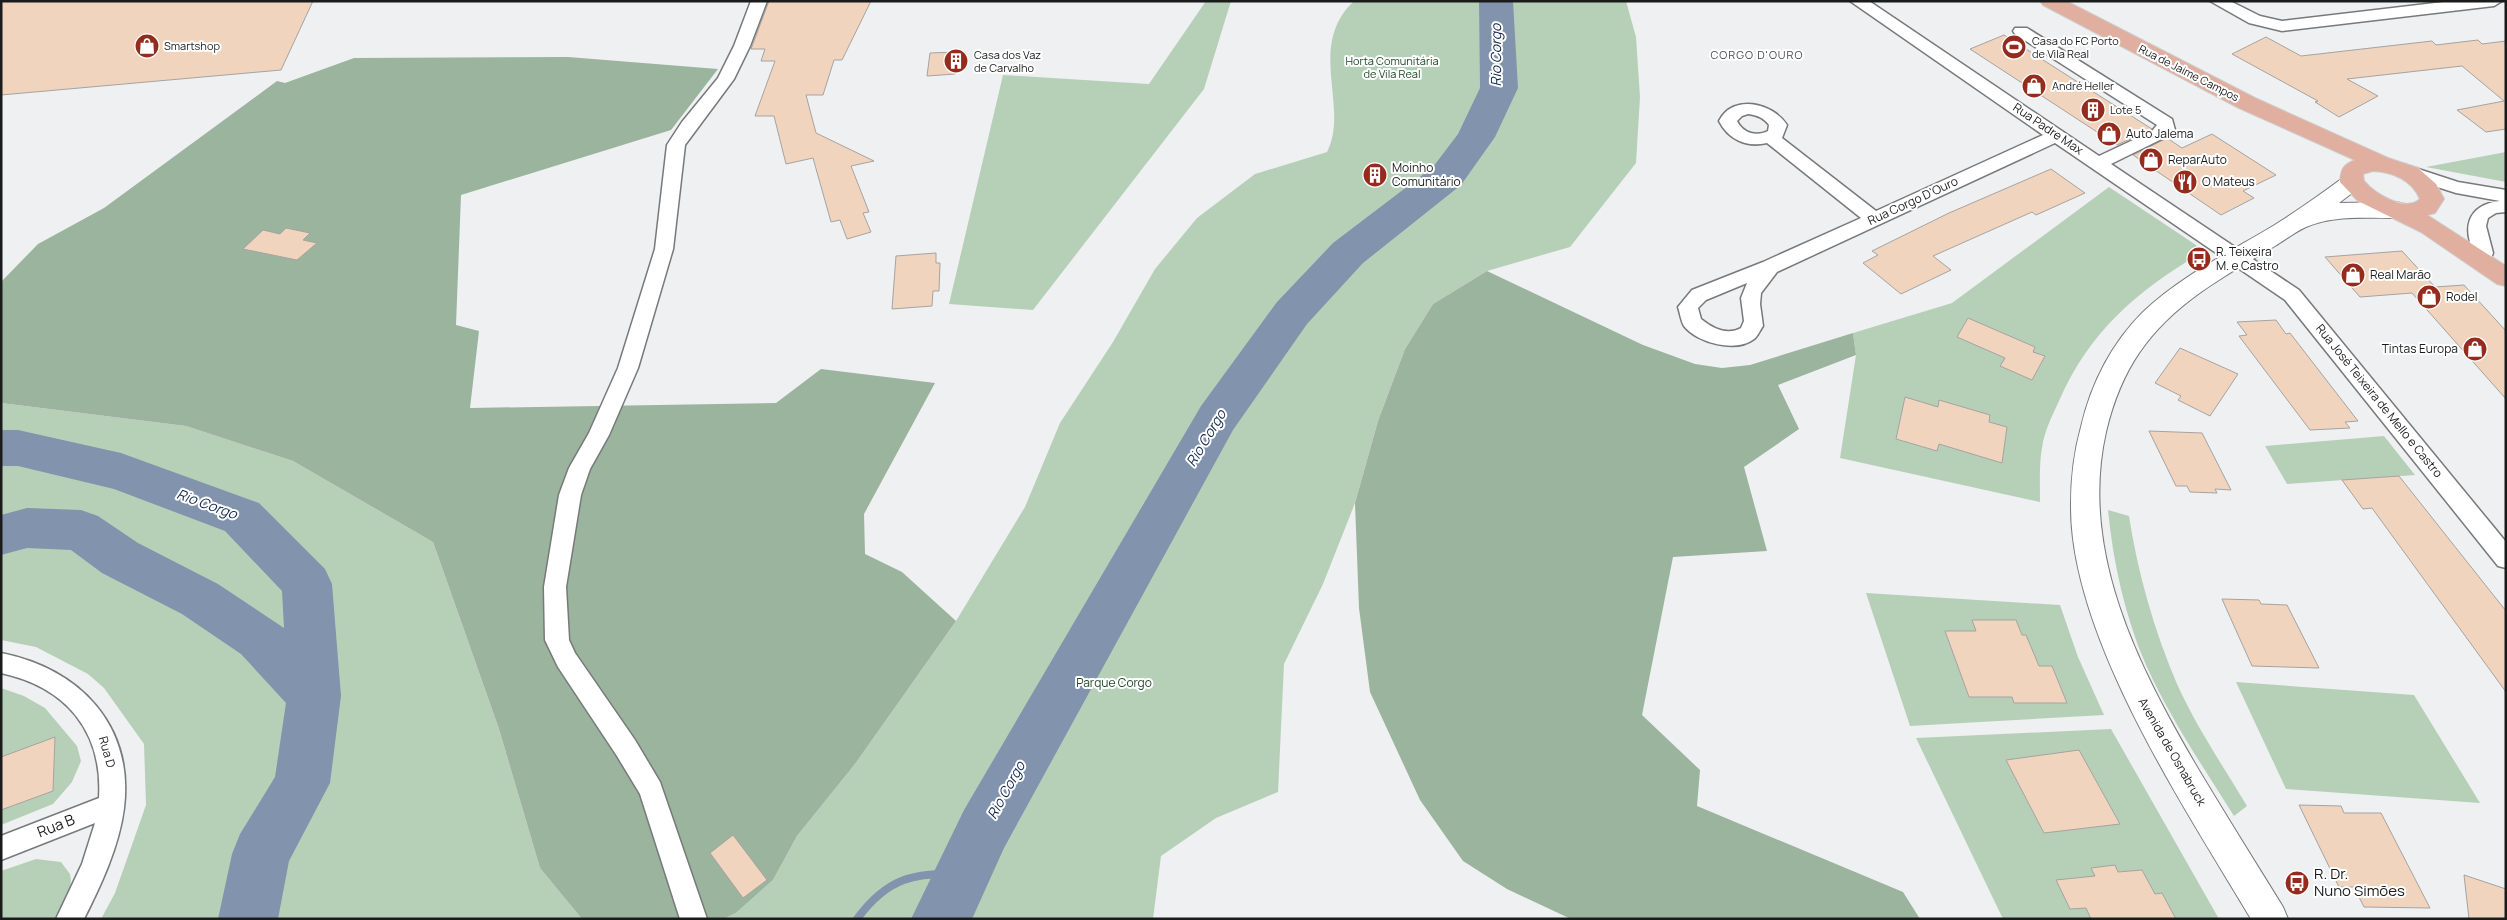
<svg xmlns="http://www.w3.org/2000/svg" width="2507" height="920" font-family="Manrope,sans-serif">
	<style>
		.green { fill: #b6d0b8 }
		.forest { fill: #9ab49d }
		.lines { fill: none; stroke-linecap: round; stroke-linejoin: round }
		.stream { stroke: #8293ad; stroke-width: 8 }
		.river { fill: #8293ad; fill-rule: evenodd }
		.building { fill: #f1d4bd; stroke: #a5a3a2 }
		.minor-casing { stroke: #78797b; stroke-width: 3 }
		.secondary-casing { stroke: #78797b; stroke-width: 2 }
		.primary-casing { stroke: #cdcdcd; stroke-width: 2 }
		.minor { fill: #fff; fill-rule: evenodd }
		.secondary { fill: #fff; fill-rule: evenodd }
		.primary { fill: #e0af9f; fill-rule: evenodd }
		.labels { text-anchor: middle; stroke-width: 4; stroke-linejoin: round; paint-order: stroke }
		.far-poi-label { font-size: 11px; fill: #1a1b1b; stroke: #fff; text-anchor: start }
		.far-neighbourhood-label { font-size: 11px; letter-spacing: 1px; fill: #4a4b4c; stroke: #fff }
		.far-park-label { font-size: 11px; fill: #204927; stroke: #fff }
		.far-street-label { font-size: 11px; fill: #1a1b1b; stroke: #fff }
		.street-label { font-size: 12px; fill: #1a1b1b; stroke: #fff }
		.poi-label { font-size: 12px; fill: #1a1b1b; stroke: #fff; text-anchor: start }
		.park-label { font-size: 12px; fill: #204927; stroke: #fff }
		.water-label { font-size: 14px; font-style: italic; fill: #12294e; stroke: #fff }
		.near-street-label { font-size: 15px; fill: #1a1b1b; stroke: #fff }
		.near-poi-label { font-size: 15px; fill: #1a1b1b; stroke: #fff; text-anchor: start }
	</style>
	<rect width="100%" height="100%" fill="#eff0f2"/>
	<path class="green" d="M1206,1H1231L1204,89L1033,310L949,304L1003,75L1149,84Z
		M1354,1H1626L1636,37L1640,97L1636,163L1570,247L1487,271L1433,304L1405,349L1378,421L1355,503L1323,584L1284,664L1278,792L1216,818L1161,856L1153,919H723L736,913L773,880L797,836L855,764L956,621L1025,507L1060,423L1113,342L1155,269L1197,218L1255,174L1327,152C1350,107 1306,46 1354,1Z
		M2506,152V182L2426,167Z
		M2109,187L2196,245L2199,254C2136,292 2089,332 2059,401C2052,416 2044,432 2042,448C2039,465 2040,484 2040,502L1840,458L1856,355L1853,333L1952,303Z
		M1,403L186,426L293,461L433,542L499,729L540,868L582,919H101L115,893L146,805L144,744L104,688L88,674L36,647L1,640Z
		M2384,436L2415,475L2287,484L2265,446Z
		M2108,510L2129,516C2138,574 2154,630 2177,684C2196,726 2223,766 2247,806L2234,816C2203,767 2170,718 2146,665C2125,617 2113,562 2108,510Z
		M1866,593L2060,605L2078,657L2104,715L1910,726Z
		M2236,682L2414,695L2480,803L2286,789Z
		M1,688L24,696L45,708L77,746L81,761L72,782L53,804L1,825Z
		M2111,729L2219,919H2003L1916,738Z
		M36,859L61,862L70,874C74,890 63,906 54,919H1V871Z"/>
	<path class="forest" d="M568,57L718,69L671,130L461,195L456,325L479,331L470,408L776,403L821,369L935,383L864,514L865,554L902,572L956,621L855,764L797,836L773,880L736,913L723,919H582L540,868L499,729L433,542L293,461L186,426L1,403V282L38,244L104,208L277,81L285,83L354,58Z
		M1487,271L1643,345L1695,364L1722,368L1750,365L1853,333L1856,355L1778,385L1799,429L1744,467L1767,551L1673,557L1642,715L1700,770L1697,806L1903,892L1920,919H1571L1507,889L1463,861L1420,800L1370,692L1359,608L1355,503L1378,421L1405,349L1433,304Z"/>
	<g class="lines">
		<path class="stream" d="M857,919C887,878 914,872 963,874"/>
		<path class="river" d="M1479,1H1513L1518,88L1495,137L1461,185L1363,263L1307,324L1233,430L1004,848L972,919H911L964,810L1201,406L1277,302L1333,243L1433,167L1458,134L1480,88Z
			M1,430H18L121,453L259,503L325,569L332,584L341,696L330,783L289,861L278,919H218L232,854L240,834L275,777L286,703L241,654L182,614L102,573L71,550L27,548L1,555V515L27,508L81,510L98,516L138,543L218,584L284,628L282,591L225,531L114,489L18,466H1Z"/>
	</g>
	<path class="building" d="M1,1H313L281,70L1,95Z
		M769,1H871L842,60H834L823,95H806L816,133L874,161L851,166L869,212L863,213L871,232L847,239L840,220L831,222L813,158L786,164L774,116H755L775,61H761L765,49H751Z
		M2004,35L2073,79L2152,129L2117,145L1970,49Z
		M2266,37L2301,56L2432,41L2436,45L2478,40L2482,44L2506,41V129L2486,132L2457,110L2504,101L2462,66L2347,79L2378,96L2339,117L2315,102L2318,101L2232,54Z
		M956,52L955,74L927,76L930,53Z
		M2212,134L2276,175L2243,191L2254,198L2221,215L2133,155L2167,138L2182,148Z
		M2051,169L2085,193L2036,215L2032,212L1933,256L1951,270L1901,294L1863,263L1878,255L1872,251L1949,213Z
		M286,228L310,233L303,240L317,243L297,260L243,249L263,230L280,234Z
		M2402,251L2435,287L2464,285L2506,331V399L2412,293L2360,297L2325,257Z
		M936,253V263H940L939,291H933L932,306L892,309L896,256Z
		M1968,318L2035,347L2033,352L2045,356L2032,380L2000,366L2005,358L1957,337Z
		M2276,320L2286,334L2290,333L2358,421L2345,422L2350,428L2310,430L2239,336L2247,335L2237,322Z
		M2180,348L2238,374L2210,416L2178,400L2181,396L2155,383Z
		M1905,397L1938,407L1939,400L1990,415L1989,422L2007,427L2002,463L1939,444L1937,451L1896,439Z
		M2149,431L2202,433L2231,490L2215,489L2217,493L2190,492L2187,486H2176Z
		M2399,476L2506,611V692L2372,508L2363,509L2342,480Z
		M2222,599L2259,600L2261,604L2287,605L2319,668L2252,666Z
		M1972,620H2016L2022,635H2026L2039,666H2052L2067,703H2014L2012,697H1969L1945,631H1976Z
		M55,737L53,791L1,810V757Z
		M2079,750L2120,824L2044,833L2006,760Z
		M2299,805L2341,806L2344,813H2381L2430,908L2364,907L2354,887H2339Z
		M733,835L767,880L743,898L710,853Z
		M2115,865L2118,872L2142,870L2155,894L2162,893L2176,919H2091L2086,908L2070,909L2056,880L2095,876L2091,868Z
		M2464,875L2506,889V919H2469Z"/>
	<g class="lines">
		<defs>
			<path id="minor" d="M751,1H767L750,46L734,79L685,145L673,249L638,368L609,435L590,469L581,495L566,587L569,640L575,653L635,740L660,782L707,919H680L640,794L617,756L558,667L545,640L544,587L559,495L569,468L589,433L618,368L655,249L667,145L682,122L718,78L734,46Z
				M1850,1H1869L2099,156L2152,131L2157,125L2015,34L2013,31L2015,28H2027L2172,119L2175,130L2172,134L2111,164L2299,290L2506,542V568L2498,566L2285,300L2055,143L1777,272L1761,293L1760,304L1763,326C1760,330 1758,336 1754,339C1736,353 1697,343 1684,326C1681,321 1680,313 1678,307L1692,290L1763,262L1861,218L1767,143C1746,148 1728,139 1719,121C1733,93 1773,103 1787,125L1782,138L1876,211L2043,135ZM1748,114C1757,115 1764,118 1769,125L1768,131C1756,137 1743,133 1737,121L1742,116ZM1747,283L1741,298L1744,321L1741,328C1727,336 1712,328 1701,319L1698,308L1706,300Z
				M2210,1H2230L2260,16L2282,21L2452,1H2502L2494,6L2282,31L2249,23Z
				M2403,164L2458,182L2506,190V212L2496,213L2488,218L2486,226L2493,253L2491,258L2484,259L2477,258C2461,230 2466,205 2500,201L2456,193L2397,174L2394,170L2397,166Z
				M1,653C80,669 134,725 124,808C119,847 101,885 84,919H56L82,864L95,823L1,860V836L99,798C103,731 66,687 1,673Z"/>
			<path id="secondary" d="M2352,174L2360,177L2364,182L2360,187L2339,203L2396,202L2404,204L2408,210L2404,216L2396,218C2367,218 2333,215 2306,227C2295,232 2285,240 2275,246C2250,261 2225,275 2201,292C2149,329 2121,369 2106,432C2079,551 2138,666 2197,767C2225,814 2254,860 2283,907L2288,919H2251C2185,808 2069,635 2071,504C2071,477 2074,452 2081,427C2091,384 2111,344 2143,312C2181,276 2228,253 2273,226C2297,211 2321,194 2344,177Z"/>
			<path id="primary" d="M2040,1H2066L2255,98L2388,158L2418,168L2436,184L2444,199L2435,213L2427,215L2506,266V286L2497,284L2421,232L2358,201L2340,182C2341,169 2343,165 2355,160L2239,108L2043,5ZM2373,171C2393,172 2412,180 2420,199C2405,213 2374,193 2364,181L2363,174Z"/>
		</defs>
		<use href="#minor" class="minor-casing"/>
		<use href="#secondary" class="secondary-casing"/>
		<use href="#primary" class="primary-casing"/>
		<use href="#minor" class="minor"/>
		<use href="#secondary" class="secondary"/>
		<use href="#primary" class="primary"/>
	</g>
	<defs>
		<symbol id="shop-disc" viewBox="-11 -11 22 22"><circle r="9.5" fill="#952b1c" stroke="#fff"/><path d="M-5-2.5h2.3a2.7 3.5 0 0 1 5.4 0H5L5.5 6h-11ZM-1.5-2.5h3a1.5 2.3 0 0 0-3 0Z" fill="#fff"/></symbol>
		<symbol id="stadium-disc" viewBox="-11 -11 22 22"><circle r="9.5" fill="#952b1c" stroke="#fff"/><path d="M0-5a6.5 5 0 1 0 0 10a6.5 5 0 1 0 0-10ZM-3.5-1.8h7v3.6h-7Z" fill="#fff"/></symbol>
		<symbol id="building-disc" viewBox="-11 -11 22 22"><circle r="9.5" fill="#952b1c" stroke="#fff"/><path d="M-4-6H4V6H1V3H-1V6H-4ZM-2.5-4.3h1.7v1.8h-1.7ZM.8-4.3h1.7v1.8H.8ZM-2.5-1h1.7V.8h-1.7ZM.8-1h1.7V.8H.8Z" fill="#fff"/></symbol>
		<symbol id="restaurant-disc" viewBox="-11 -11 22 22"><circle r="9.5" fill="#952b1c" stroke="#fff"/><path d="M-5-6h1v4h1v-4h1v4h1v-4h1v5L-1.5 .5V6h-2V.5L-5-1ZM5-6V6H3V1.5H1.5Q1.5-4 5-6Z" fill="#fff"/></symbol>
		<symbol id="bus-disc" viewBox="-11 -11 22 22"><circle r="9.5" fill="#952b1c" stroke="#fff"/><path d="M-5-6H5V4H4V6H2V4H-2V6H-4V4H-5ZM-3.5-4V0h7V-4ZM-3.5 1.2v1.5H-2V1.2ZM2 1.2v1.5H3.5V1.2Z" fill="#fff"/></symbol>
	</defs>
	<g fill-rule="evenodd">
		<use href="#shop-disc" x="133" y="32" width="28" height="28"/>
		<use href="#stadium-disc" x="2000" y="33" width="28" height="28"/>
		<use href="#building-disc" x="942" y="47" width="28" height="28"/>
		<use href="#shop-disc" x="2020" y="72" width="28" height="28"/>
		<use href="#building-disc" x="2079" y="96" width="28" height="28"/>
		<use href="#shop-disc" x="2095" y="120" width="28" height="28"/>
		<use href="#shop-disc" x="2137" y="146" width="28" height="28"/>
		<use href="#building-disc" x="1361" y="161" width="28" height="28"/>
		<use href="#restaurant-disc" x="2171" y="168" width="28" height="28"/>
		<use href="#bus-disc" x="2185" y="245" width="28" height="28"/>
		<use href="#shop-disc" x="2339" y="261" width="28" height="28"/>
		<use href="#shop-disc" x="2415" y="283" width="28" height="28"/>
		<use href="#shop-disc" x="2461" y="335" width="28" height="28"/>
		<use href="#bus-disc" x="2283" y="869" width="28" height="28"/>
	</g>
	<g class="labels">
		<g class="far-poi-label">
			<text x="2032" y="45">Casa do FC Porto<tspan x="2032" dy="13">de Vila Real</tspan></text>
			<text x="164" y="50">Smartshop</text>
			<text x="974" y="59">Casa dos Vaz<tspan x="974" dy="13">de Carvalho</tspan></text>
			<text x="2052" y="90">André Heller</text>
			<text x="2110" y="114">Lote 5</text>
		</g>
		<g class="far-neighbourhood-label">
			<text x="1757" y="59">CORGO D'OURO</text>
		</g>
		<g class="far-park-label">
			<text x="1392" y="65">Horta Comunitária<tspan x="1392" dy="13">de Vila Real</tspan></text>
		</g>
		<g class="far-street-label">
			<text transform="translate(2189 73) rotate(27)" y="4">Rua de Jaime Campos</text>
		</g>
		<g class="street-label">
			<text transform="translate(2048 129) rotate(34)" y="4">Rua Padre Max</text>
			<text transform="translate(1913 201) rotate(-25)" y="4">Rua Corgo D'Ouro</text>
			<text transform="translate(2379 401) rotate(51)" y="4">Rua José Teixeira de Mello e Castro</text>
			<text transform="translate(107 752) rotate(74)" y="4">Rua D</text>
			<text transform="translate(2172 752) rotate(60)" y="4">Avenida de Osnabruck</text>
		</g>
		<g class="poi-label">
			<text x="2126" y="138">Auto Jalema</text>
			<text x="2168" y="164">ReparAuto</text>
			<text x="1392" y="172">Moinho<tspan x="1392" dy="14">Comunitário</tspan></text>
			<text x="2202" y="186">O Mateus</text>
			<text x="2216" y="256">R. Teixeira<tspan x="2216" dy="14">M. e Castro</tspan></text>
			<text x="2370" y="279">Real Marão</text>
			<text x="2446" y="301">Rodel</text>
			<text x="2458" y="353" text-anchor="end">Tintas Europa</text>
		</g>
		<g class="park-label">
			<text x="1114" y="687">Parque Corgo</text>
		</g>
		<g class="water-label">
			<text transform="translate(1496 55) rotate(-90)" y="5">Rio Corgo</text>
			<text transform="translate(1206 438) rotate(-59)" y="5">Rio Corgo</text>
			<text transform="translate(207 504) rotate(20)" y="5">Rio Corgo</text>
			<text transform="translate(1006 790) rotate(-61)" y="5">Rio Corgo</text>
		</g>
		<g class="near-street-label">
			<text transform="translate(56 826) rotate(-21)" y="5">Rua B</text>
		</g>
		<g class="near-poi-label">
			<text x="2314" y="879">R. Dr.<tspan x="2314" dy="17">Nuno Simões</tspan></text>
		</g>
	</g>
	<rect width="2507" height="920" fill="none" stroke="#1a1b1b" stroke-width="5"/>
</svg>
